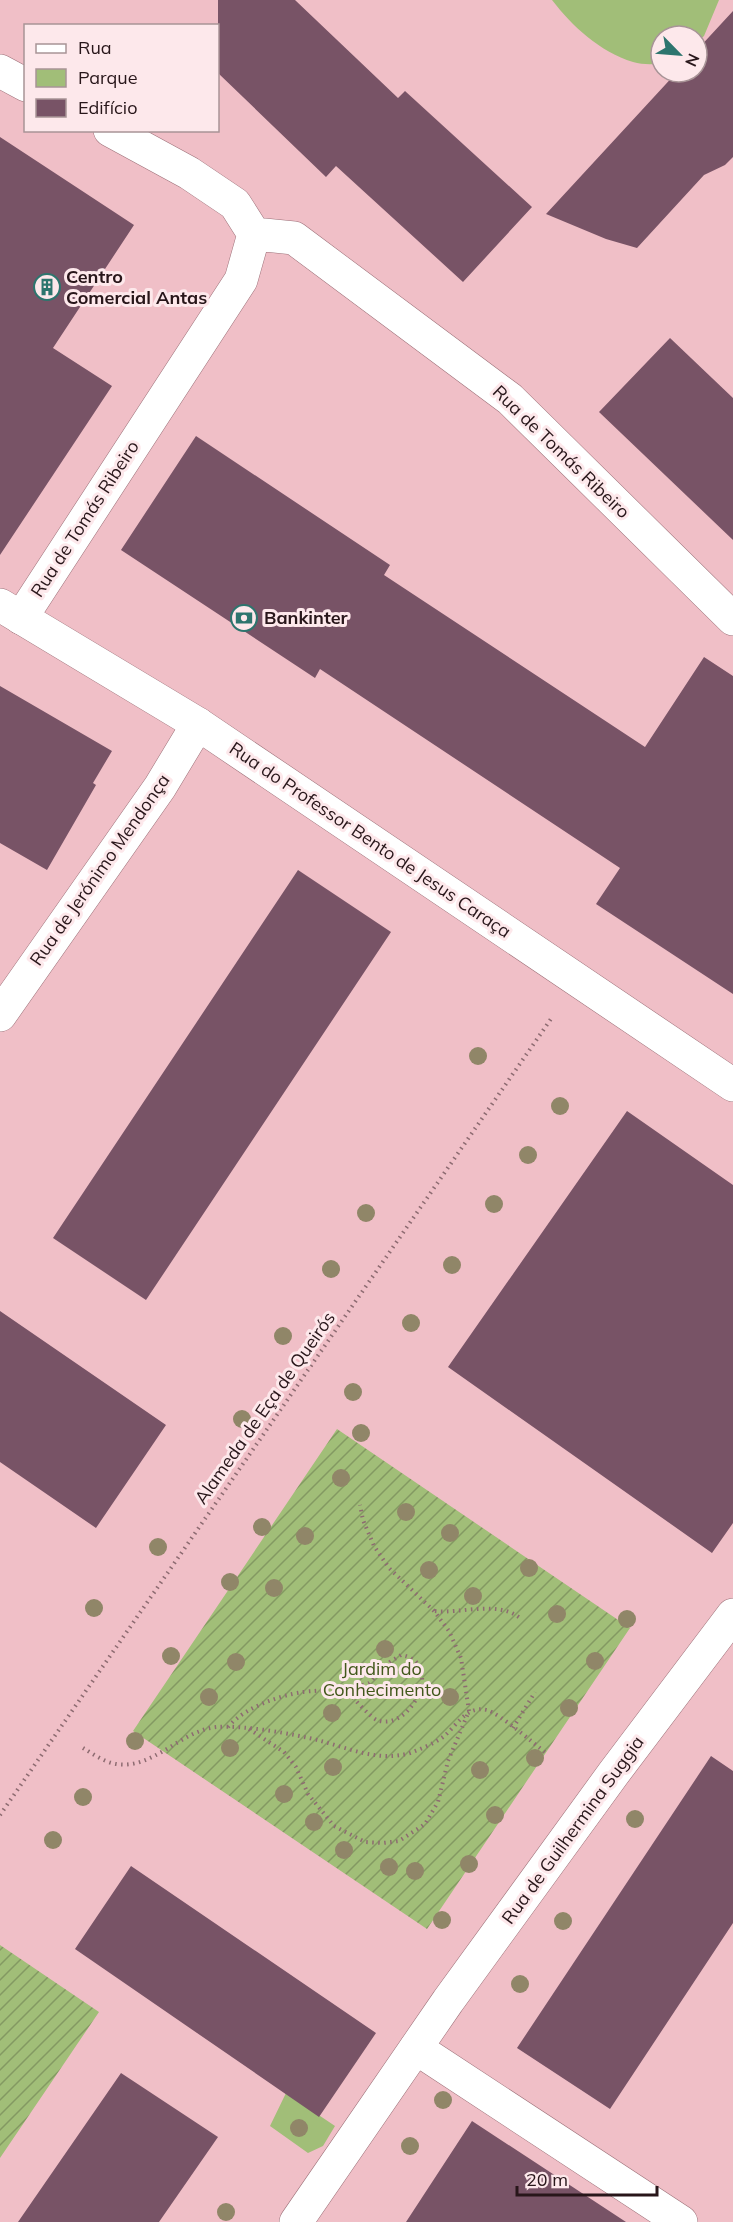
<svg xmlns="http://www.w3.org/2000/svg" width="733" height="2222" font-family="Mulish,sans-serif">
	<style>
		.green { fill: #a1be78 }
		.garden { fill: url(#garden-furrows) }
		.building { fill: #785366 }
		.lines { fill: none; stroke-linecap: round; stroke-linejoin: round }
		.pedestrian-casing { stroke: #9c7078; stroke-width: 34 }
		.minor-casing { stroke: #9c7078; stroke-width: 34 }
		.tertiary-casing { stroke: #9c7078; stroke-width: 34 }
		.path { stroke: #8d6b71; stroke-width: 4; stroke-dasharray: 1.5 4.5; stroke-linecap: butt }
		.pedestrian { stroke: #fff; stroke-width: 33 }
		.minor { stroke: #fff; stroke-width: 33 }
		.tertiary { stroke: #fff; stroke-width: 33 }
		.tree { fill: #908668 }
		.labels { text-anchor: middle; stroke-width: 6; stroke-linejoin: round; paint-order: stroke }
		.poi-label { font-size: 18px; font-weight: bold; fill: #28161a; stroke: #fde8eb; text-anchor: start }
		.street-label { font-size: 18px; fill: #28161a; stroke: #fde8eb }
		.park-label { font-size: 18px; fill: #42581b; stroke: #fde8eb }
	</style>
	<defs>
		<pattern id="garden-furrows" width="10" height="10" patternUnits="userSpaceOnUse" patternTransform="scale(1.5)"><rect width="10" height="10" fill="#a1be78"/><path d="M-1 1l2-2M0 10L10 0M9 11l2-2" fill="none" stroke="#839962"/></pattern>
	</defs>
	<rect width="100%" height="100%" fill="#f0bfc7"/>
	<path class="green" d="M552,0H719L704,36L697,42V36H661V64C652,64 642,65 633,62C600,52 572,26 552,0Z
		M286,2093L335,2126L323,2146L308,2153L270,2126Z"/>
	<path class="garden" d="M337,1429L630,1628L427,1929L133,1731Z
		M0,1945L99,2012L0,2158Z"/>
	<path class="building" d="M218,0H295L398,98L405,91L532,207L463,282L336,166L326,177L218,73Z
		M733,11V157L725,165L704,175L637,248L606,239L546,214L677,72H697V50Z
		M0,137L134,225L53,348L112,386L0,555Z
		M670,338L733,398V540L599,412Z
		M196,436L390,565L384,575L645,747L704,657L733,676V994L596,904L620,868L320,669L315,678L121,550Z
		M0,686L112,751L93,783L96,785L47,870L0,843Z
		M298,870L391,932L146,1300L53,1238Z
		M627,1111L733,1185V1523L712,1553L448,1367Z
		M0,1311L166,1425L96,1528L0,1462Z
		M711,1756L733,1771V1923L610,2109L517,2048Z
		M131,1866L376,2033L319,2117L75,1949Z
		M121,2073L218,2137L159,2222H18Z
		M472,2121L626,2222H406Z"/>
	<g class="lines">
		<defs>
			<path id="pedestrian" d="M416,2048L681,2222"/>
			<path id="minor" d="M0,71L26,85
				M254,234L294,238L510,399L733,619
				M21,618L241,280L254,234L235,204L189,173L110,130
				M0,1015L160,787L198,724
				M296,2222L448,2001L613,1774L733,1615"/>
			<path id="tertiary" d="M0,605L198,724L733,1085"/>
		</defs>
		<use href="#pedestrian" class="pedestrian-casing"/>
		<use href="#minor" class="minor-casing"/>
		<use href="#tertiary" class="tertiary-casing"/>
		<path class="path" d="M435,1611C461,1614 497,1600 520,1618
			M228,1727C245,1706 288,1692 314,1691C325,1690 336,1692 347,1690C352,1697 370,1717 377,1720C410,1733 446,1662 401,1655L390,1662L369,1683L347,1690
			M513,1728L535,1692
			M249,1729L284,1752L296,1767L308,1794L334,1826L365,1842L383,1843L399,1841L425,1824L438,1802L448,1761L469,1711L461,1658L449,1631L434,1611L389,1568L374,1546L363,1520L360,1505
			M83,1748C93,1754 104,1762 116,1764C153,1770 181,1730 217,1727C244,1725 295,1734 321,1741C351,1749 379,1762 410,1753C421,1749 433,1744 443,1737C457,1726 466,1705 487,1710C500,1714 533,1743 546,1753
			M0,1815L553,1016"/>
		<use href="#pedestrian" class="pedestrian"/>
		<use href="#minor" class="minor"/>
		<use href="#tertiary" class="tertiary"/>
	</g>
	<g class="tree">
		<circle cx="478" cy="1056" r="9"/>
		<circle cx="560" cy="1106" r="9"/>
		<circle cx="528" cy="1155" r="9"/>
		<circle cx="494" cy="1204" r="9"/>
		<circle cx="366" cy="1213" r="9"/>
		<circle cx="452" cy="1265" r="9"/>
		<circle cx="331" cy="1269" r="9"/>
		<circle cx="411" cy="1323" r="9"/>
		<circle cx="283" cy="1336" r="9"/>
		<circle cx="353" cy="1392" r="9"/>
		<circle cx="242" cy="1419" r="9"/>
		<circle cx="361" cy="1433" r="9"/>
		<circle cx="341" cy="1478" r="9"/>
		<circle cx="406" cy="1512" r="9"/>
		<circle cx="262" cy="1527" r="9"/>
		<circle cx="450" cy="1533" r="9"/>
		<circle cx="305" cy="1536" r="9"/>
		<circle cx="158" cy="1547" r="9"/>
		<circle cx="529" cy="1568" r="9"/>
		<circle cx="429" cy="1570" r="9"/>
		<circle cx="230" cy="1582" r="9"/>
		<circle cx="274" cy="1588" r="9"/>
		<circle cx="473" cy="1596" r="9"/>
		<circle cx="94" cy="1608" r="9"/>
		<circle cx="557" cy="1614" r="9"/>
		<circle cx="627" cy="1619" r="9"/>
		<circle cx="385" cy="1649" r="9"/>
		<circle cx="171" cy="1656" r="9"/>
		<circle cx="595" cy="1661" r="9"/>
		<circle cx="236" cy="1662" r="9"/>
		<circle cx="209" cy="1697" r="9"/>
		<circle cx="450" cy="1697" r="9"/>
		<circle cx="569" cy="1708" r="9"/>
		<circle cx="332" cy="1713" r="9"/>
		<circle cx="135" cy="1741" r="9"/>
		<circle cx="230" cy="1748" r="9"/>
		<circle cx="535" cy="1758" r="9"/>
		<circle cx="333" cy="1767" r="9"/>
		<circle cx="480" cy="1770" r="9"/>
		<circle cx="284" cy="1794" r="9"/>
		<circle cx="83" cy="1797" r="9"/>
		<circle cx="495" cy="1815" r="9"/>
		<circle cx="635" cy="1819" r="9"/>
		<circle cx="314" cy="1822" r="9"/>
		<circle cx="53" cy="1840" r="9"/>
		<circle cx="344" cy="1850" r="9"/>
		<circle cx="469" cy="1864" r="9"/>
		<circle cx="389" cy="1867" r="9"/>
		<circle cx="415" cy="1871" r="9"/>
		<circle cx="442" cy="1920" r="9"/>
		<circle cx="563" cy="1921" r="9"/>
		<circle cx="520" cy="1984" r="9"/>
		<circle cx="443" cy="2100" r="9"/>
		<circle cx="299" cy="2128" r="9"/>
		<circle cx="410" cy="2146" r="9"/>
		<circle cx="226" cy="2212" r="9"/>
	</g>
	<defs>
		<symbol id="building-ring" viewBox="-11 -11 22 22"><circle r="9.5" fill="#fde8eb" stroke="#2d756e" stroke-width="1.5"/><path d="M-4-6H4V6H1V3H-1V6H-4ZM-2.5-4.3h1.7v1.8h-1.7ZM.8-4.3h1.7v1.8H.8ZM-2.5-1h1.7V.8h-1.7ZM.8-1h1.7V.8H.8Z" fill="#2d756e"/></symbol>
		<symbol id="bank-ring" viewBox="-11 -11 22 22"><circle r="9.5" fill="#fde8eb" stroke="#2d756e" stroke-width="1.5"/><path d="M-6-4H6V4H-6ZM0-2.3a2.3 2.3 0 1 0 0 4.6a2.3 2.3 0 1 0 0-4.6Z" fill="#2d756e"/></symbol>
	</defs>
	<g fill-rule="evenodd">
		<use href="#building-ring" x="32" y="272" width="30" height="30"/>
		<use href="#bank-ring" x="229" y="603" width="30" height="30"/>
	</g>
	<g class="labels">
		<g class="poi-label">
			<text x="66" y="283">Centro<tspan x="66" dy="21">Comercial Antas</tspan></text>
			<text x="264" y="624">Bankinter</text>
		</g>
		<g class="street-label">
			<text transform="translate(561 452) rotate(44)" y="6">Rua de Tomás Ribeiro</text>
			<text transform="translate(85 519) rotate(-57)" y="6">Rua de Tomás Ribeiro</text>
			<text transform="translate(370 840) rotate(34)" y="6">Rua do Professor Bento de Jesus Caraça</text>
			<text transform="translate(100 870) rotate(-55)" y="6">Rua de Jerónimo Mendonça</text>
			<text transform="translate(265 1408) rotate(-55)" y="6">Alameda de Eça de Queirós</text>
			<text transform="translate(573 1830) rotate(-54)" y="6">Rua de Guilhermina Suggia</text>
		</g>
		<g class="park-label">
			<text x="382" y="1675">Jardim do<tspan x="382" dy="21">Conhecimento</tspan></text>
		</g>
	</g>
	<rect x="24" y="24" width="195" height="108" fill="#fde8eb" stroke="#a89497" stroke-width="1.5"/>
	<rect x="36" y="44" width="30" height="9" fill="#ffffff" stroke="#a89497" stroke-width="1.5"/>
	<text x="78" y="54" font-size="18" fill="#28161a">Rua</text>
	<rect x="36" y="69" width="30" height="18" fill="#a1be78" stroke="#a89497" stroke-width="1.5"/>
	<text x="78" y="84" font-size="18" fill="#28161a">Parque</text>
	<rect x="36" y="99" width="30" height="18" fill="#785366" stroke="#a89497" stroke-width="1.5"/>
	<text x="78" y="114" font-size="18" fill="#28161a">Edifício</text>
	<g transform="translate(679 54) rotate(115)"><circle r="28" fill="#fde8eb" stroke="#a89497" stroke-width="1.5"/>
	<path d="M0-4.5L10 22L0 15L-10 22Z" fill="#2d756e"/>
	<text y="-9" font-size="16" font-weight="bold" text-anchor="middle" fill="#28161a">N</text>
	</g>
	<path d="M517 2186v9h140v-9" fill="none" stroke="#28161a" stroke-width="3"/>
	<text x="526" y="2186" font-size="18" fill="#28161a" stroke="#fde8eb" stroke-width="4.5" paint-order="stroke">20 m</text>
</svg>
